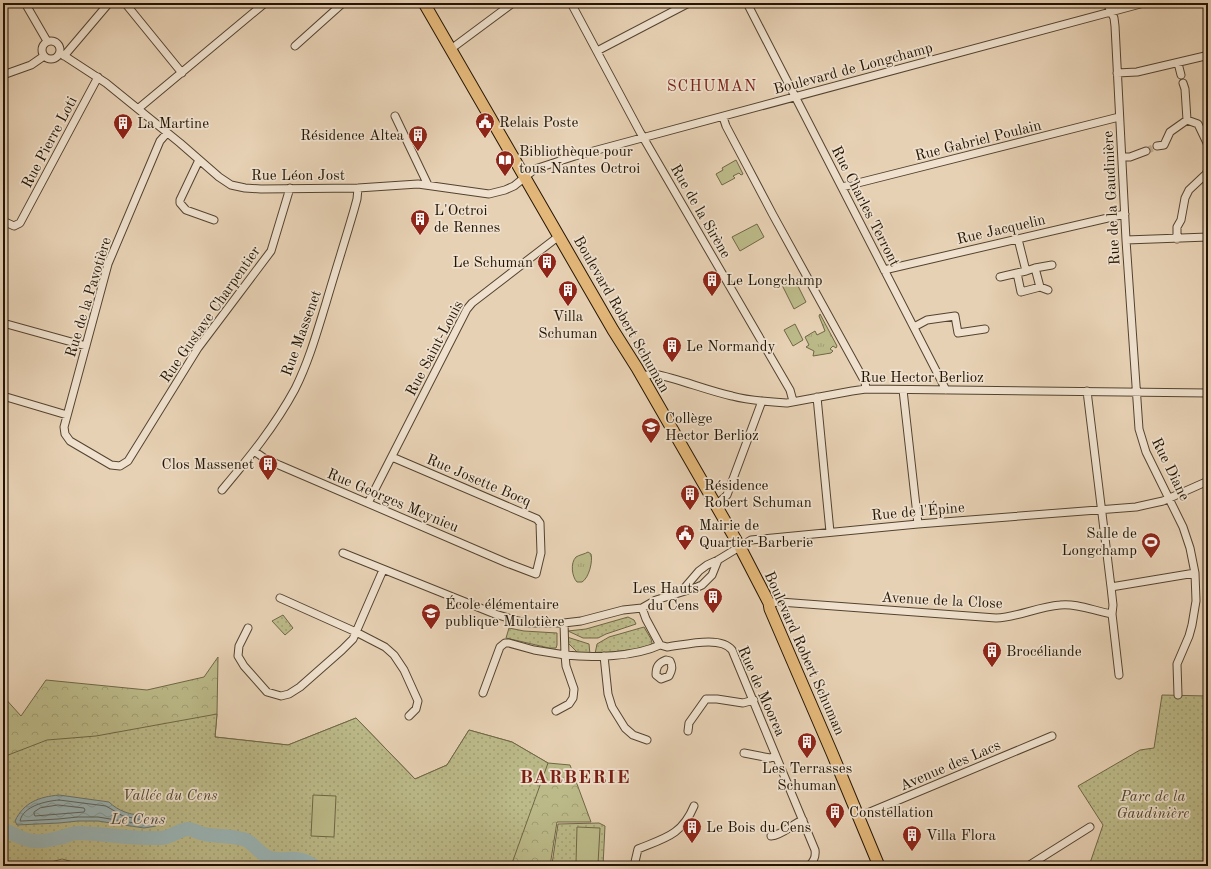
<svg xmlns="http://www.w3.org/2000/svg" width="1211" height="869" font-family="'Old Standard TT',serif">
	<style>
		.grass { fill: url(#grass-tufts); stroke: #6f6746 }
		.forest { fill: url(#forest-crowns); stroke: #6f6746 }
		.park { fill: url(#park-dots); stroke: #6f6746 }
		.garden { fill: #bcba89; stroke: #6f6746 }
		.water { fill: url(#water-waves); stroke: #6a756f }
		.lines { fill: none; stroke-linecap: round; stroke-linejoin: round }
		.shore { stroke: #5e645d; stroke-width: 1 }
		.river { stroke: #9ab5b6; stroke-width: 14 }
		.street-tunnel { stroke: #c0ab91; stroke-width: 7; stroke-dasharray: 7 3.5; stroke-linecap: butt }
		.street-casing { stroke: #534330; stroke-width: 9 }
		.primary-casing { stroke: #221404; stroke-width: 13 }
		.street { stroke: #efe1ce; stroke-width: 7 }
		.primary { stroke: #e4b87a; stroke-width: 11 }
		.labels { text-anchor: middle; stroke-width: 3.5; stroke-linejoin: round; paint-order: stroke }
		.street-label { font-size: 15px; fill: #221404; stroke: #efe1ce }
		.poi-label { font-size: 15px; fill: #221404; stroke: #efe1ce; text-anchor: start }
		.park-label { font-size: 15px; font-style: italic; fill: #50462c; stroke: #efe1ce }
		.neighbourhood-label { font-size: 16px; letter-spacing: 1px; fill: #7a1f14; stroke: #efe1ce }
		.water-label { font-size: 16px; font-style: italic; fill: #4c4c42; stroke: #efe1ce }
		.district-label { font-size: 19px; font-weight: bold; letter-spacing: 1px; fill: #7a1f14; stroke: #efe1ce }
	</style>
	<defs>
		<pattern id="grass-tufts" width="24" height="20" patternUnits="userSpaceOnUse"><rect width="24" height="20" fill="#bcba89"/><path d="M3 7l-1-3M5 7V3M7 7l1-3M15 17l-1-3M17 17v-4M19 17l1-3" fill="none" stroke="#a19f75"/></pattern>
		<pattern id="forest-crowns" width="20" height="18" patternUnits="userSpaceOnUse"><rect width="20" height="18" fill="#bcba89"/><path d="M2 6a3 3 0 1 1 6 0M12 15a3 3 0 1 1 6 0" fill="none" stroke="#a19f75"/></pattern>
		<pattern id="park-dots" width="8" height="8" patternUnits="userSpaceOnUse"><rect width="8" height="8" fill="#bcba89"/><path d="M2 2h.1M6 6h.1" fill="none" stroke="#a19f75" stroke-width="1.8" stroke-linecap="round"/></pattern>
		<pattern id="water-waves" width="16" height="10" patternUnits="userSpaceOnUse"><rect width="16" height="10" fill="#9ab5b6"/><path d="M0 5q4-4 8 0t8 0" fill="none" stroke="#849b9b"/></pattern>
	</defs>
	<rect width="100%" height="100%" fill="#e7d1b4"/>
	<filter id="stains"><feTurbulence type="fractalNoise" baseFrequency=".005" numOctaves="4"/><feColorMatrix values="0 0 0 0 .2 0 0 0 0 .09 0 0 0 0 .02 0 0 0 .5 -.17"/></filter>
	<radialGradient id="worn" r=".72"><stop offset=".6" stop-color="#630" stop-opacity="0"/><stop offset="1" stop-color="#630" stop-opacity=".3"/></radialGradient>
	<path class="grass" d="M820,314L837,346L836,348L833,346L830,349L833,351L831,353L813,356L814,351L806,347L809,345L805,337L815,331L817,335L825,331L819,316Z
		M588,552L591,554C593,561 589,578 582,582H577C572,577 570,563 576,557C579,555 585,554 588,552Z"/>
	<path class="forest" d="M218,657L217,714L215,737L288,745L356,718L415,779L447,765L469,730L512,742L548,763L570,765L591,822H557L550,866H435L3,843V696L21,716L46,680L147,690L204,677Z"/>
	<path class="park" d="M283,615L293,628L285,635L272,621Z
		M628,617L634,620L636,624L606,634L598,638H583L568,631L586,629Z
		M644,627L651,639L652,643L650,646L638,649L595,654L597,644L609,637Z
		M509,628L524,631L557,633V645L556,648H549L506,638Z
		M567,637L589,644L590,655H580L566,641Z
		M1162,695L1208,696V866H1089L1103,825L1078,786L1140,750L1154,748Z
		M217,714L215,737L288,745L356,718L415,779L447,765L469,730L512,742L548,763L511,866H89L62,859L37,866H3V757L47,740L96,736Z
		M599,823L605,826L603,866L552,864L558,824Z"/>
	<path class="garden" d="M736,160L743,174L741,175L739,173L733,176L735,178L722,185L716,174L723,170L722,168Z
		M757,224L764,237L740,251L732,237Z
		M794,278L806,302L794,309L782,285Z
		M795,324L803,340L793,346L784,330Z
		M313,795L336,796L334,837L311,836Z
		M577,827L600,828L598,864L576,863Z"/>
	<path class="water" d="M59,795L109,802C113,806 119,810 125,812C138,817 147,813 156,826L144,828L98,821H78L59,823L17,825L15,821C24,802 39,797 59,795Z"/>
	<g class="lines">
		<path class="shore" d="M59,800L106,806L123,816L143,820V822L141,824L98,817H78L58,819L22,821H20C23,806 46,801 59,800Z
			M58,805L84,808L85,810L84,812L35,816L34,814V812L40,808Z"/>
		<path class="river" d="M3,829C25,840 32,845 58,838C64,837 72,833 78,833C106,834 133,839 160,838C171,838 179,829 189,829C194,830 199,833 204,834C217,837 233,835 246,840C254,844 259,853 268,857C283,864 295,852 314,866"/>
		<path class="street-tunnel" d="M1146,151L1157,146"/>
		<defs>
			<path id="street" d="M25,3L47,41
				M125,3L182,73
				M571,3L640,132L790,390L793,401
				M747,3L946,390
				M1107,3L1114,18L1115,26L1126,240L1139,429L1146,452L1183,527L1190,548L1195,573L1196,601L1192,625L1189,636L1177,664L1178,695
				M42 50a9 9 0 1 1 18 0a9 9 0 1 1-18 0Z
				M295,46L343,3
				M451,49L513,3
				M597,51L689,3
				M60,53L106,83L180,143L219,177L231,185L245,188L261,189L358,188L418,184L489,194L505,190L514,186L535,169L575,156L1144,3
				M64,56L109,3
				M1178,63L1181,75
				M1117,73L1137,72L1205,56L1208,58
				M3,75L31,65L44,56
				M1183,83L1185,89L1187,120L1198,124L1208,145
				M139,108L265,3
				M395,116L428,185
				M723,117L726,126L773,215L865,382L866,389
				M167,133L160,141L108,264L64,427L65,434L70,441L111,465L120,466L128,461L198,348L271,251L290,188
				M1157,146L1164,145L1170,132L1187,120
				M1122,157H1130L1146,151
				M199,160L180,200V203L186,210L214,220
				M842,187L1119,117
				M3,221L14,226L20,223L98,77
				M1018,239L1026,271L1017,273L1021,292L1040,287L1035,268L1026,271
				M1177,239V227L1181,220L1185,198L1189,190L1206,174L1208,170
				M1126,240L1208,237
				M1035,268L1052,265
				M884,270L1125,214
				M1000,277L1017,273
				M1040,287L1048,290
				M3,323L86,346
				M914,327L927,320L955,316L958,333L985,329
				M641,376L654,374C680,379 705,390 732,396C750,401 769,402 787,403L852,391L866,389L1208,393
				M903,390L918,524
				M1087,391L1111,587L1113,605L1112,614L1119,675
				M3,396L67,415
				M817,397L830,532
				M254,451L264,458L279,465L507,563L536,574L541,553L540,523L537,519L392,457
				M222,490C249,458 275,426 295,389C309,361 317,332 326,303C335,272 345,241 354,210L357,199L358,188
				M368,503L467,309L472,303L559,236
				M715,506L727,495L762,401
				M343,553L495,614L518,621L527,623H564L581,621L623,610L642,608L656,600L695,588L702,585L712,575L718,560
				M1111,587L1195,573
				M681,592L699,571L707,565L718,560L751,540L918,524L1136,507L1163,501L1208,481
				M280,598L356,632L385,647L394,655L404,670L418,701L416,709L409,716
				M769,603L780,602L996,618C1018,617 1037,607 1060,605C1077,603 1094,611 1112,614
				M642,608L646,619L660,645
				M564,623L565,655C593,658 634,657 660,645
				M248,628L239,646L238,656L244,666L267,692L281,696L289,694L300,687L342,650L353,639L383,570
				M660,645L667,647C684,645 721,635 732,650L815,850C816,857 814,861 809,866
				M604,656L608,694L612,707L625,728L633,735L647,740
				M666,660L670,661C673,667 672,670 669,676L661,679L656,675C656,667 658,663 666,660Z
				M483,693L500,647L505,643H509L534,650L565,655L566,666L574,689L573,698L569,704L556,711
				M688,731L689,723L706,699H717L743,703L754,700
				M744,753L770,758L776,756
				M858,817L1052,736
				M771,836C783,835 792,824 803,820
				M634,866L638,849C665,838 682,835 694,806
				M1028,866L1090,827"/>
			<path id="primary" d="M424,3L613,330L637,368L740,547L769,603L770,609L832,753L879,866"/>
		</defs>
		<use href="#street" class="street-casing"/>
		<use href="#primary" class="primary-casing"/>
		<use href="#street" class="street"/>
		<use href="#primary" class="primary"/>
	</g>
	<defs>
		<symbol id="civic-pin" viewBox="-11 -11 22 30"><path d="M0 17L-7.5 6A9.5 9.5 0 1 1 7.5 6Z" fill="#8f2418" stroke="#efe1ce"/><path d="M-.6-6.5H3V-4.5H.6V-3L4-1V1h2V6H-6V1h2V-1L-.6-3ZM-1.2 2.5V6h2.4V2.5Z" fill="#fff"/></symbol>
		<symbol id="building-pin" viewBox="-11 -11 22 30"><path d="M0 17L-7.5 6A9.5 9.5 0 1 1 7.5 6Z" fill="#8f2418" stroke="#efe1ce"/><path d="M-4-6H4V6H1V3H-1V6H-4ZM-2.5-4.3h1.7v1.8h-1.7ZM.8-4.3h1.7v1.8H.8ZM-2.5-1h1.7V.8h-1.7ZM.8-1h1.7V.8H.8Z" fill="#fff"/></symbol>
		<symbol id="library-pin" viewBox="-11 -11 22 30"><path d="M0 17L-7.5 6A9.5 9.5 0 1 1 7.5 6Z" fill="#8f2418" stroke="#efe1ce"/><path d="M-6-4Q-3-5.5-.7-3.5V5Q-3 3-6 4ZM6-4Q3-5.5 .7-3.5V5Q3 3 6 4Z" fill="#fff"/></symbol>
		<symbol id="school-pin" viewBox="-11 -11 22 30"><path d="M0 17L-7.5 6A9.5 9.5 0 1 1 7.5 6Z" fill="#8f2418" stroke="#efe1ce"/><path d="M0-5L7-2L0 1L-7-2ZM-4 1L0 2.5L4 1V4Q0 6-4 4Z" fill="#fff"/></symbol>
		<symbol id="stadium-pin" viewBox="-11 -11 22 30"><path d="M0 17L-7.5 6A9.5 9.5 0 1 1 7.5 6Z" fill="#8f2418" stroke="#efe1ce"/><path d="M0-5a6.5 5 0 1 0 0 10a6.5 5 0 1 0 0-10ZM-3.5-1.8h7v3.6h-7Z" fill="#fff"/></symbol>
	</defs>
	<g fill-rule="evenodd">
		<use href="#civic-pin" x="474" y="111" width="22" height="30"/>
		<use href="#building-pin" x="112" y="112" width="22" height="30"/>
		<use href="#building-pin" x="407" y="124" width="22" height="30"/>
		<use href="#library-pin" x="494" y="149" width="22" height="30"/>
		<use href="#building-pin" x="409" y="208" width="22" height="30"/>
		<use href="#building-pin" x="536" y="251" width="22" height="30"/>
		<use href="#building-pin" x="701" y="269" width="22" height="30"/>
		<use href="#building-pin" x="557" y="279" width="22" height="30"/>
		<use href="#building-pin" x="661" y="335" width="22" height="30"/>
		<use href="#school-pin" x="640" y="416" width="22" height="30"/>
		<use href="#building-pin" x="257" y="453" width="22" height="30"/>
		<use href="#building-pin" x="679" y="483" width="22" height="30"/>
		<use href="#civic-pin" x="674" y="523" width="22" height="30"/>
		<use href="#stadium-pin" x="1140" y="531" width="22" height="30"/>
		<use href="#building-pin" x="702" y="586" width="22" height="30"/>
		<use href="#school-pin" x="420" y="602" width="22" height="30"/>
		<use href="#building-pin" x="981" y="640" width="22" height="30"/>
		<use href="#building-pin" x="796" y="731" width="22" height="30"/>
		<use href="#building-pin" x="824" y="801" width="22" height="30"/>
		<use href="#building-pin" x="681" y="816" width="22" height="30"/>
		<use href="#building-pin" x="901" y="824" width="22" height="30"/>
	</g>
	<g class="labels">
		<g class="street-label">
			<text transform="translate(853 68) rotate(-15)" y="5">Boulevard de Longchamp</text>
			<text transform="translate(978 140) rotate(-14)" y="5">Rue Gabriel Poulain</text>
			<text transform="translate(49 142) rotate(-62)" y="5">Rue Pierre Loti</text>
			<text x="298" y="180">Rue Léon Jost</text>
			<text transform="translate(1111 198) rotate(-93)" y="5">Rue de la Gaudinière</text>
			<text transform="translate(866 206) rotate(63)" y="5">Rue Charles Terront</text>
			<text transform="translate(701 211) rotate(60)" y="5">Rue de la Sirène</text>
			<text transform="translate(1001 229) rotate(-13)" y="5">Rue Jacquelin</text>
			<text transform="translate(88 297) rotate(-73)" y="5">Rue de la Pavotière</text>
			<text transform="translate(210 314) rotate(-55)" y="5">Rue Gustave Charpentier</text>
			<text transform="translate(622 314) rotate(60)" y="5">Boulevard Robert Schuman</text>
			<text transform="translate(301 333) rotate(-70)" y="5">Rue Massenet</text>
			<text transform="translate(434 348) rotate(-62)" y="5">Rue Saint-Louis</text>
			<text x="922" y="382">Rue Hector Berlioz</text>
			<text transform="translate(1171 469) rotate(64)" y="5">Rue Diane</text>
			<text transform="translate(479 480) rotate(23)" y="5">Rue Josette Bocq</text>
			<text transform="translate(393 500) rotate(23)" y="5">Rue Georges Meynieu</text>
			<text transform="translate(918 511) rotate(-5)" y="5">Rue de l'Épine</text>
			<text transform="translate(942 600) rotate(3)" y="5">Avenue de la Close</text>
			<text transform="translate(805 653) rotate(66)" y="5">Boulevard Robert Schuman</text>
			<text transform="translate(762 691) rotate(66)" y="5">Rue de Moorea</text>
			<text transform="translate(950 765) rotate(-23)" y="5">Avenue des Lacs</text>
		</g>
		<g class="poi-label">
			<text x="499" y="127">Relais Poste</text>
			<text x="137" y="128">La Martine</text>
			<text x="404" y="140" text-anchor="end">Résidence Altea</text>
			<text x="519" y="156">Bibliothèque pour<tspan x="519" dy="17">tous Nantes Octroi</tspan></text>
			<text x="434" y="215">L'Octroi<tspan x="434" dy="17">de Rennes</tspan></text>
			<text x="533" y="267" text-anchor="end">Le Schuman</text>
			<text x="726" y="285">Le Longchamp</text>
			<text x="568" y="321" text-anchor="middle">Villa<tspan x="568" dy="17">Schuman</tspan></text>
			<text x="686" y="351">Le Normandy</text>
			<text x="665" y="423">Collège<tspan x="665" dy="17">Hector Berlioz</tspan></text>
			<text x="254" y="469" text-anchor="end">Clos Massenet</text>
			<text x="704" y="490">Résidence<tspan x="704" dy="17">Robert Schuman</tspan></text>
			<text x="699" y="530">Mairie de<tspan x="699" dy="17">Quartier Barberie</tspan></text>
			<text x="1137" y="538" text-anchor="end">Salle de<tspan x="1137" dy="17">Longchamp</tspan></text>
			<text x="699" y="593" text-anchor="end">Les Hauts<tspan x="699" dy="17">du Cens</tspan></text>
			<text x="445" y="609">École élémentaire<tspan x="445" dy="17">publique Mulotière</tspan></text>
			<text x="1006" y="656">Brocéliande</text>
			<text x="807" y="773" text-anchor="middle">Les Terrasses<tspan x="807" dy="17">Schuman</tspan></text>
			<text x="849" y="817">Constellation</text>
			<text x="706" y="832">Le Bois du Cens</text>
			<text x="926" y="840">Villa Flora</text>
		</g>
		<g class="park-label">
			<text x="170" y="800">Vallée du Cens</text>
			<text x="1153" y="801">Parc de la<tspan x="1153" dy="17">Gaudinière</tspan></text>
		</g>
		<g class="neighbourhood-label">
			<text x="712" y="91">SCHUMAN</text>
		</g>
		<g class="water-label">
			<text x="138" y="824">Le Cens</text>
		</g>
		<g class="district-label">
			<text x="575" y="783">BARBERIE</text>
		</g>
	</g>
	<rect width="1211" height="869" fill="none" stroke="#e7d1b4" stroke-width="16"/>
	<rect x="4" y="4" width="1203" height="861" fill="none" stroke="#221404" stroke-width="2"/>
	<rect x="8" y="8" width="1195" height="853" fill="none" stroke="#221404"/>
	<rect width="100%" height="100%" filter="url(#stains)"/>
	<rect width="100%" height="100%" fill="url(#worn)"/>
</svg>
